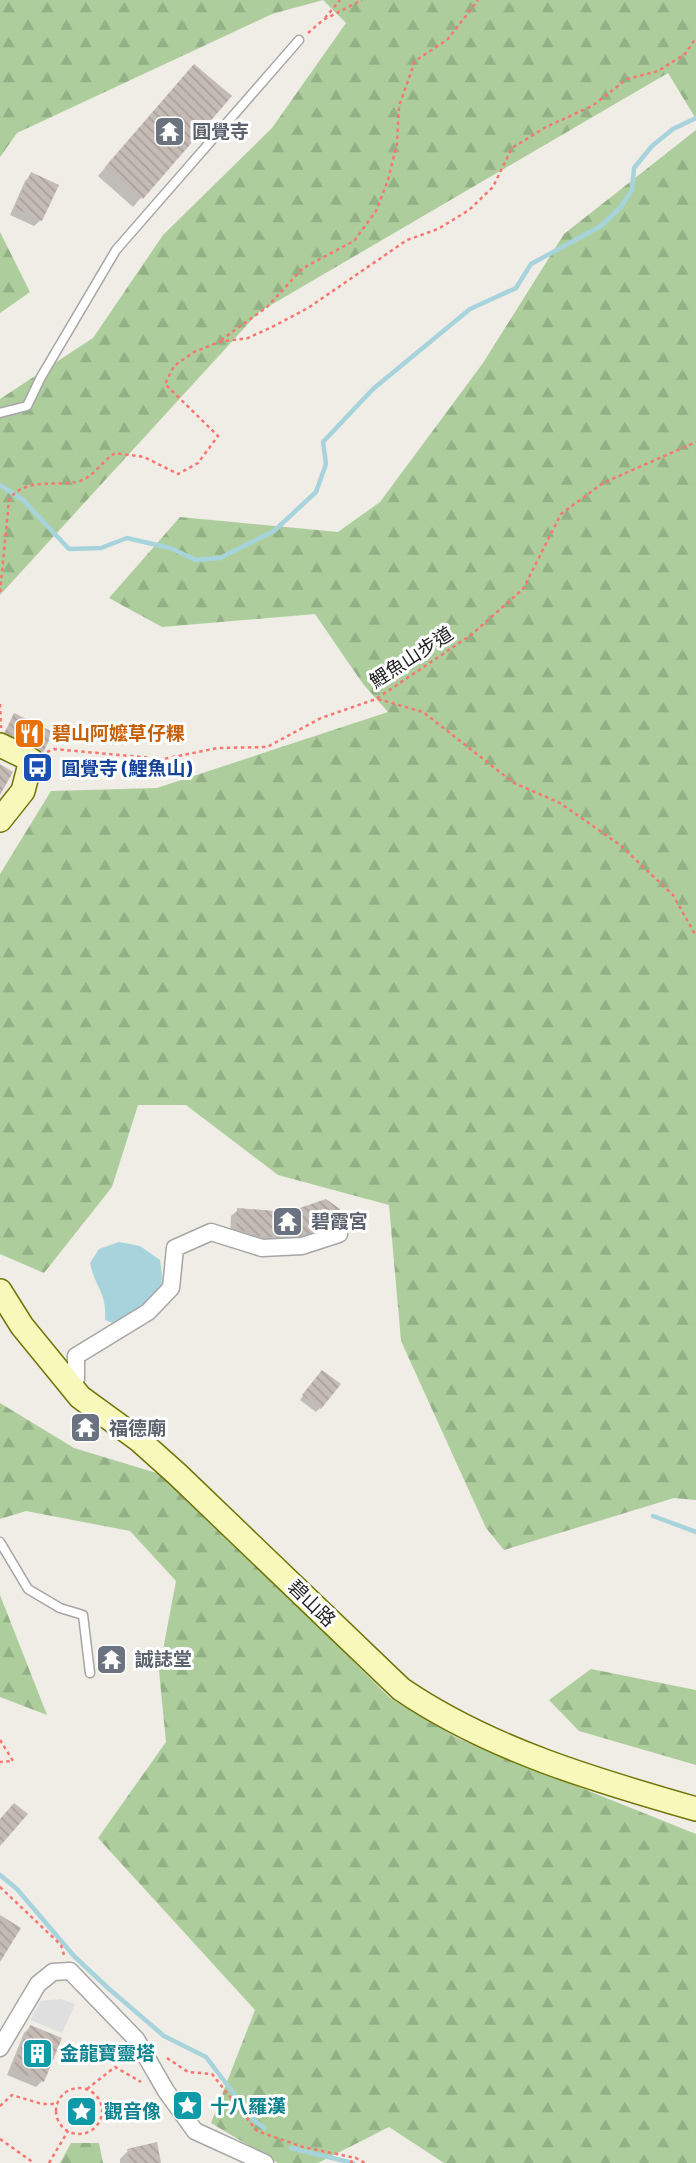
<svg xmlns="http://www.w3.org/2000/svg" width="696" height="2163" font-family="Barlow,'Noto Sans TC',sans-serif">
	<style>
		.forest { fill: url(#forest-firs) }
		.parking { fill: #dfdfdf }
		.water { fill: #a7d3dc }
		.shadow { fill: #0003 }
		.lines { fill: none; stroke-linecap: round; stroke-linejoin: round }
		.stream { stroke: #a7d3dc; stroke-width: 4.5 }
		.building { fill: url(#building-back-hatch) }
		.lane-casing { stroke: #a6a6a6; stroke-width: 11 }
		.street-casing { stroke: #a6a6a6; stroke-width: 19 }
		.secondary-casing { stroke: #6f7507; stroke-width: 26 }
		.path { stroke: #f77770; stroke-width: 2.5; stroke-dasharray: 3.5 3.5; stroke-linecap: butt }
		.lane { stroke: #fff; stroke-width: 8 }
		.street { stroke: #fff; stroke-width: 16 }
		.secondary { stroke: #f8f8bb; stroke-width: 23 }
		.labels { text-anchor: middle; stroke-width: 6; stroke-linejoin: round; paint-order: stroke }
		.worship-label { font-size: 19px; font-weight: bold; fill: #5b616d; stroke: #fff; text-anchor: start }
		.street-label { font-size: 19px; fill: #1f1f1f; stroke: #fff }
		.food-label { font-size: 19px; font-weight: bold; fill: #c56008; stroke: #fff; text-anchor: start }
		.transit-label { font-size: 19px; font-weight: bold; fill: #164399; stroke: #fff; text-anchor: start }
		.culture-label { font-size: 19px; font-weight: bold; fill: #0d838f; stroke: #fff; text-anchor: start }
	</style>
	<defs>
		<pattern id="forest-firs" width="22" height="20" patternUnits="userSpaceOnUse" patternTransform="scale(1.75)"><rect width="22" height="20" fill="#adce9c"/><path d="M5 1l3.5 6h-7zM16 11l3.5 6h-7z" fill="#94b086"/></pattern>
		<pattern id="building-back-hatch" width="6" height="6" patternUnits="userSpaceOnUse" patternTransform="scale(1.75)"><rect width="6" height="6" fill="#c4bbb5"/><path d="M-1 5l2 2M0 0l6 6M5-1l2 2" fill="none" stroke="#a8a09b"/></pattern>
	</defs>
	<rect width="100%" height="100%" fill="#f0ece6"/>
	<path class="forest" d="M0,0H323L272,14L17,133L0,157Z
		M323,0H696V119L668,73L259,312L0,595V399L93,338L163,235L272,128L346,23Z
		M696,130V1500L674,1498L504,1550L486,1528L401,1341L389,1205L278,1175L186,1105H138L112,1187L44,1273L0,1254V874L51,791L157,788L388,712L363,684L315,614L162,627L109,598L180,517L338,532L380,502L483,363L564,234Z
		M0,232L30,292L0,313Z
		M0,1403L74,1448L173,1478L255,1564L390,1698L459,1739L696,1834V2163H444L389,2127L318,2163H278L211,2123L255,2010L98,1838L166,1742L159,1671L176,1581L130,1531L26,1511L0,1519Z
		M0,1595L47,1715L0,1697Z
		M591,1669L696,1690V1765L579,1731L549,1700Z
		M71,2143H99L103,2163H60Z"/>
	<path class="parking" d="M61,1999L75,2004L62,2033L30,2020L41,2001Z"/>
	<path class="water" d="M119,1242L140,1246L160,1260C167,1301 154,1305 123,1327L105,1320C107,1291 95,1288 90,1263L99,1249Z"/>
	<path class="shadow" d="M186,74L230,96L133,207L98,176Z
		M32,174L41,220L34,226L10,215L25,181Z
		M15,715L42,752L38,756L2,736Z
		M238,1210L339,1223L332,1230L292,1241L256,1243L230,1235L231,1216Z
		M318,1376L320,1408L316,1412L300,1400Z
		M30,2027L42,2081L36,2087L7,2075L24,2033Z
		M128,2151L160,2163H120V2159Z"/>
	<g class="lines">
		<path class="stream" d="M0,485L23,500L69,549L101,548L127,538L170,548L196,560L220,558L274,531L316,492L326,464L323,442L373,389L470,309L516,288L531,264L601,226L620,208L632,190L634,168L652,146L673,129L696,118
			M653,1516L696,1532
			M0,1875L17,1889L74,1956L108,1988L164,2036L206,2057L254,2120L264,2128
			M291,2148L353,2163"/>
	</g>
	<path class="building" d="M194,64L232,96L143,199L105,167Z
		M31,172L59,185L42,221L15,208Z
		M14,713L53,732L43,753L5,732Z
		M0,764L13,772L0,795Z
		M326,1199L340,1209L341,1224L300,1236L263,1237L236,1229L237,1208L288,1212Z
		M322,1370L341,1384L321,1409L302,1395Z
		M14,1803L28,1814L0,1846V1819Z
		M0,1915L21,1928L0,1962Z
		M30,2025L62,2038L44,2082L12,2069Z
		M157,2142L161,2163H130L127,2149Z"/>
	<g class="lines">
		<defs>
			<path id="lane" d="M0,413L27,406L41,377L116,250L299,40
				M0,1542L28,1589L60,1608L83,1615L90,1673"/>
			<path id="street" d="M71,1387L76,1379V1356L148,1312L171,1288L175,1248L211,1232L262,1248L302,1246L339,1234
				M0,2048L38,1984L53,1972L70,1971L136,2039L166,2091L195,2131L265,2163"/>
			<path id="secondary" d="M0,745L31,760L23,791L0,820
				M0,1291L22,1326L80,1397L139,1440L177,1474L401,1689C489,1749 594,1780 696,1809"/>
		</defs>
		<use href="#lane" class="lane-casing"/>
		<use href="#street" class="street-casing"/>
		<use href="#secondary" class="secondary-casing"/>
		<path class="path" d="M325,18L340,0
			M308,33L323,20L362,0
			M221,340L267,307L303,268L354,241L376,211L388,180L397,144L399,106L415,61L448,39L478,0
			M0,592L9,500C23,478 54,486 76,482C93,479 101,462 115,453L144,457L178,474L198,463L218,436L165,384L174,366L194,352L219,342L248,338L274,326L308,308L407,240L438,229L469,210L493,187L512,148L546,127L592,106L627,79L658,71L685,54L696,38
			M378,699L423,712L514,783L560,803L620,845L673,895L696,936
			M0,704L1,728
			M47,752L54,749L163,759L218,748L267,747L321,718L376,699L471,635L523,589L561,514L603,483L696,442
			M0,1740L13,1761L0,1762
			M0,1887L61,1945L64,1955
			M167,2058L188,2072L212,2074L257,2131L303,2147L356,2158
			M56 2111a23 23 0 1 1 46 0a23 23 0 1 1-46 0Z
			M87,2089L115,2067L141,2082
			M0,2106L12,2095L42,2104H58
			M0,2139L34,2163
			M49,2163L68,2131
			M350,2163L356,2158L365,2163"/>
		<use href="#lane" class="lane"/>
		<use href="#street" class="street"/>
		<use href="#secondary" class="secondary"/>
	</g>
	<defs>
		<symbol id="temple-square" viewBox="-11 -11 22 22"><rect x="-9" y="-9" width="18" height="18" rx="4" fill="#6b7280" stroke="#fff"/><path d="M0-6L5-2H3V0L6.5 2.5H4V6H1.5V3h-3V6H-4V2.5H-6.5L-3 0V-2H-5Z" fill="#fff"/></symbol>
		<symbol id="restaurant-square" viewBox="-11 -11 22 22"><rect x="-9" y="-9" width="18" height="18" rx="4" fill="#e8710a" stroke="#fff"/><path d="M-5-6h1v4h1v-4h1v4h1v-4h1v5L-1.5 .5V6h-2V.5L-5-1ZM5-6V6H3V1.5H1.5Q1.5-4 5-6Z" fill="#fff"/></symbol>
		<symbol id="bus-square" viewBox="-11 -11 22 22"><rect x="-9" y="-9" width="18" height="18" rx="4" fill="#1a4fb4" stroke="#fff"/><path d="M-5-6H5V4H4V6H2V4H-2V6H-4V4H-5ZM-3.5-4V0h7V-4ZM-3.5 1.2v1.5H-2V1.2ZM2 1.2v1.5H3.5V1.2Z" fill="#fff"/></symbol>
		<symbol id="building-square" viewBox="-11 -11 22 22"><rect x="-9" y="-9" width="18" height="18" rx="4" fill="#0f9aa8" stroke="#fff"/><path d="M-4-6H4V6H1V3H-1V6H-4ZM-2.5-4.3h1.7v1.8h-1.7ZM.8-4.3h1.7v1.8H.8ZM-2.5-1h1.7V.8h-1.7ZM.8-1h1.7V.8H.8Z" fill="#fff"/></symbol>
		<symbol id="sight-square" viewBox="-11 -11 22 22"><rect x="-9" y="-9" width="18" height="18" rx="4" fill="#0f9aa8" stroke="#fff"/><path d="M0-6L1.8-2.2L6-1.7L2.9 1.2L3.7 5.4L0 3.3L-3.7 5.4L-2.9 1.2L-6-1.7L-1.8-2.2Z" fill="#fff"/></symbol>
	</defs>
	<g fill-rule="evenodd">
		<use href="#temple-square" x="152" y="114" width="35" height="35"/>
		<use href="#restaurant-square" x="12" y="716" width="35" height="35"/>
		<use href="#bus-square" x="20" y="750" width="35" height="35"/>
		<use href="#temple-square" x="270" y="1204" width="35" height="35"/>
		<use href="#temple-square" x="68" y="1410" width="35" height="35"/>
		<use href="#temple-square" x="94" y="1642" width="35" height="35"/>
		<use href="#building-square" x="20" y="2036" width="35" height="35"/>
		<use href="#sight-square" x="170" y="2088" width="35" height="35"/>
		<use href="#sight-square" x="64" y="2094" width="35" height="35"/>
	</g>
	<g class="labels">
		<g class="worship-label">
			<text x="192" y="138">圓覺寺</text>
			<text x="311" y="1228">碧霞宮</text>
			<text x="109" y="1435">福德廟</text>
			<text x="135" y="1666">誠誌堂</text>
		</g>
		<g class="street-label">
			<text transform="translate(411 657) rotate(-33)" y="7">鯉魚山步道</text>
			<text transform="translate(312 1603) rotate(44)" y="7">碧山路</text>
		</g>
		<g class="food-label">
			<text x="52" y="740">碧山阿嬤草仔粿</text>
		</g>
		<g class="transit-label">
			<text x="61" y="775">圓覺寺 (鯉魚山)</text>
		</g>
		<g class="culture-label">
			<text x="60" y="2060">金龍寶靈塔</text>
			<text x="210" y="2113">十八羅漢</text>
			<text x="104" y="2118">觀音像</text>
		</g>
	</g>
</svg>
